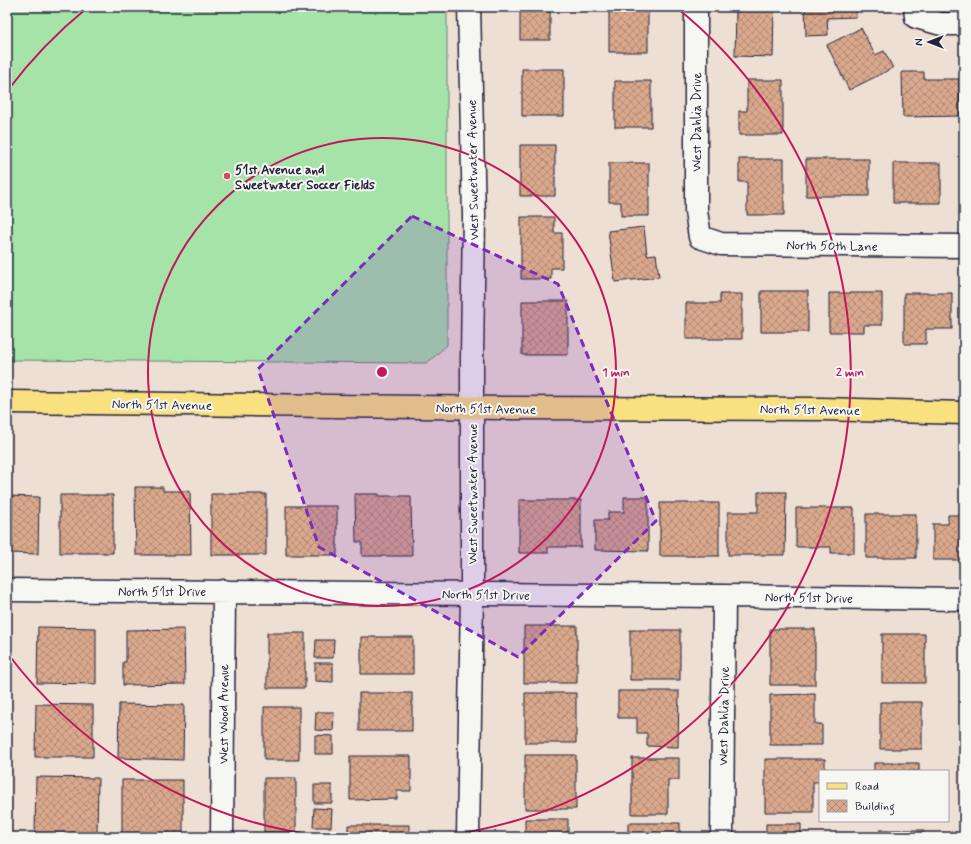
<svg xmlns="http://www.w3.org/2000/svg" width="971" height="844" font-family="Mynerve,sans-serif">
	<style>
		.pitch { fill: #a6e3a9; stroke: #648272 }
		.building { fill: url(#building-cross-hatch); stroke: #22223b }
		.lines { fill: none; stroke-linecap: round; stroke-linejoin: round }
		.minor-casing { stroke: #22223b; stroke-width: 25 }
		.tertiary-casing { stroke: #22223b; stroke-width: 25 }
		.primary-casing { stroke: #22223b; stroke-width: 25 }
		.minor { stroke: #f6f6f2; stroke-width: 22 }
		.tertiary { stroke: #f6f6f2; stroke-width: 22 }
		.primary { stroke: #fae180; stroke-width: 22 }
		.marked { fill: #7b2cbf; fill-opacity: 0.2; stroke: #7b2cbf; stroke-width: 3; stroke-dasharray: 8 5; stroke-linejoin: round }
		.ring { fill: none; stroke: #c2185b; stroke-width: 2 }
		.poi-dot { fill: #d1495b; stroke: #f6f6f2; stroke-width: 1.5 }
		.labels { text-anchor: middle; stroke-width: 4; stroke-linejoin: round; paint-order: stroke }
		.street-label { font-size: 13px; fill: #22223b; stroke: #f6f6f2 }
		.poi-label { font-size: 13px; font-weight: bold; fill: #22223b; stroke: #f6f6f2; text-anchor: start }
		.centre { fill: #c2185b; stroke: #f6f6f2; stroke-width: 2 }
		.ring-label { font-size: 12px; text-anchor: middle; font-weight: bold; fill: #c2185b; stroke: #f6f6f2; stroke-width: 4; stroke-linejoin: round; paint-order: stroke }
	</style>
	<defs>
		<pattern id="building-cross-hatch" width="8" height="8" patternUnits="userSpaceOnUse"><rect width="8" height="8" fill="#daa98d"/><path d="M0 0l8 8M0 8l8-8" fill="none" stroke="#b08974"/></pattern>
	</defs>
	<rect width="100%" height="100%" fill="#eedfd4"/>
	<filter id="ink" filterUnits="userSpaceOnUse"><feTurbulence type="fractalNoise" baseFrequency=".025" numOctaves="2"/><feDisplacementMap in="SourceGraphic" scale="8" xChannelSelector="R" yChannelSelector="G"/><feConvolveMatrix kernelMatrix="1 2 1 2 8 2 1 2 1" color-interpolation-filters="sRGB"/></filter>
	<g filter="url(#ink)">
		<path class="pitch" d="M7,7H447V345L427,363L7,360Z"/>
		<path class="building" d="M520,7H550V40H520Z
			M609,7H648V52H609Z
			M736,7H774L773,57L735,56Z
			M805,7H856V17L827,18L828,35L806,36Z
			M861,28L875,55L884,51L893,68L849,90L827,45Z
			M522,69H564V116H522Z
			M902,72H924V79H959L960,116L903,117Z
			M747,80H783V135H739V111H747Z
			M615,81H651V127H615Z
			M520,145H555V196H520Z
			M739,159H784V215H747V182H739Z
			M806,159H869V196H806Z
			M961,160H964V200H961Z
			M609,163H649V216H621V202H609Z
			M893,163H941V203H893Z
			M521,217H554V233H562V268H551V279H521Z
			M644,227L647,255L656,254L659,277L615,282L608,231Z
			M761,291H808V332H761Z
			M829,293H882V325H864V332H829Z
			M904,293H952V329H926V344H904Z
			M720,294H742V339H686V303H720Z
			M522,301H568V355H522Z
			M135,487H163V491H190L191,555H136Z
			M758,492H786L785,555H728V512H758Z
			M211,494H266V555H211Z
			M355,494H379V496H411L412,556H362V542H356Z
			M60,495H113V553H60Z
			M7,496L39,497L38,554L7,553Z
			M624,497H648V551L595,550V520H608V512H624Z
			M519,500H581V547H548V553H519Z
			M660,503H719V556H660Z
			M286,506H337V555H286Z
			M796,508H854V553H831V547H796Z
			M866,514H916V558H866Z
			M948,515H964V560H933V524H948Z
			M524,626H577V683H524Z
			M38,627L96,628V684L37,683Z
			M184,629L185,684L123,685V662H126V630Z
			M770,629H815V685H770Z
			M630,630H680V680H630Z
			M267,633H305V688H267Z
			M882,634H925V683H882Z
			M361,637H413V674H361Z
			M316,640H334L333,658H315Z
			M315,663H333V682L315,681Z
			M618,691H679L678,747L647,746V733H637V718H618Z
			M359,693H412V731H359Z
			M525,693H576V743H525Z
			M815,694V724H822V745H770V695Z
			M880,702H922V749H880Z
			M36,704L93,705V757H35Z
			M119,704L184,705L183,760L118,758Z
			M264,707H299V760H264Z
			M316,712H334L333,731L315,730Z
			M315,735L333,736V754H315Z
			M525,755H576V809H525Z
			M350,756H411V791H397V799L350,800Z
			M632,758H679V780H668V814H632Z
			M765,759H825V771H820V782H813V812H765Z
			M874,763H919V771H874Z
			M36,777L98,778L97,834H35Z
			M264,778H296V832H264Z
			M122,780H183V834H122Z
			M314,785H332V803H314Z
			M314,808L332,809L331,827H313Z
			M525,819H568V837H525Z
			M628,823H680V837H628Z
			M766,824H801V837H766Z
			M348,825H409V837H348Z
			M880,830H923V837H880Z"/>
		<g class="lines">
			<defs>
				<path id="minor" d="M696,7V211L700,237L721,244L964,246
					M915,7L916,17L941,24H964
					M7,590L724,596L964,599
					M222,837L224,591
					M722,837L724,596"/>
				<path id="tertiary" d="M468,837L472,594V358L474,216L469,7"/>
				<path id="primary" d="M7,402L505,408L822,409L964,413"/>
			</defs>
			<use href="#minor" class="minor-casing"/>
			<use href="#tertiary" class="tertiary-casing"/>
			<use href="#primary" class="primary-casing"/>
			<use href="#minor" class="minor"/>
			<use href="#tertiary" class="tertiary"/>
			<use href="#primary" class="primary"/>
		</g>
	</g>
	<path class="marked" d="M412,216L558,284L656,521L518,657L319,547L258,369Z"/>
	<g class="ring">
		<circle cx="382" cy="372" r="234"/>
		<path d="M329 837A468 468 0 0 1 8 654M8 90A468 468 0 0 1 87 8M677 8A468 468 0 0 1 435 837"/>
	</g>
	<circle class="poi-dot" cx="227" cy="176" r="4"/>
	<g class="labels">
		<g class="street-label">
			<text transform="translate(696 122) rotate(-90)" y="5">West Dahlia Drive</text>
			<text transform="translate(472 170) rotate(-91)" y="5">West Sweetwater Avenue</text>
			<text transform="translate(832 245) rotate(1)" y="5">North 50th Lane</text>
			<text transform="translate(162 404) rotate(1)" y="5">North 51st Avenue</text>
			<text transform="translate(486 408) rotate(1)" y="5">North 51st Avenue</text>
			<text transform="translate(810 409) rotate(1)" y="5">North 51st Avenue</text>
			<text transform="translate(472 494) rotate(-90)" y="5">West Sweetwater Avenue</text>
			<text x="162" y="596">North 51st Drive</text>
			<text transform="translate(486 594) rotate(1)" y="5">North 51st Drive</text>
			<text transform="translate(809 597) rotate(1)" y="5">North 51st Drive</text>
			<text transform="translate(223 714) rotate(-90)" y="5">West Wood Avenue</text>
			<text transform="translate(723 716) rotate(-89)" y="5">West Dahlia Drive</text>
		</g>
		<g class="poi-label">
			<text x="235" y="174">51st Avenue and<tspan x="235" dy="15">Sweetwater Soccer Fields</tspan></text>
		</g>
	</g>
	<circle cx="382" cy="372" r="6" class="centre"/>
	<g class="ring-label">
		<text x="616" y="376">1 min</text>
		<text x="850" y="376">2 min</text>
	</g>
	<rect width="971" height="844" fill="none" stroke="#f6f6f2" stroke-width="24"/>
	<rect x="12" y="12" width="947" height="820" fill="none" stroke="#22223b" stroke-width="1.5" filter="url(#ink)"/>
	<rect x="819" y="770" width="130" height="52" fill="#f6f6f2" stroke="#a1a1a9"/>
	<rect x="827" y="783" width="20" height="6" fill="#fae180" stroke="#a1a1a9"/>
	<text x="855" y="790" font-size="12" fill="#22223b">Road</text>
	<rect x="827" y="800" width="20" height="12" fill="url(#building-cross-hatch)" stroke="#a1a1a9"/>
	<text x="855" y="810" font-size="12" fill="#22223b">Building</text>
	<g transform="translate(929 42) rotate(270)" stroke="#f6f6f2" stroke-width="3" paint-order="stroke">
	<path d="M0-3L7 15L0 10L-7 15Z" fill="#22223b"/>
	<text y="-6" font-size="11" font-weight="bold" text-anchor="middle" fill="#22223b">N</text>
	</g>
</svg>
